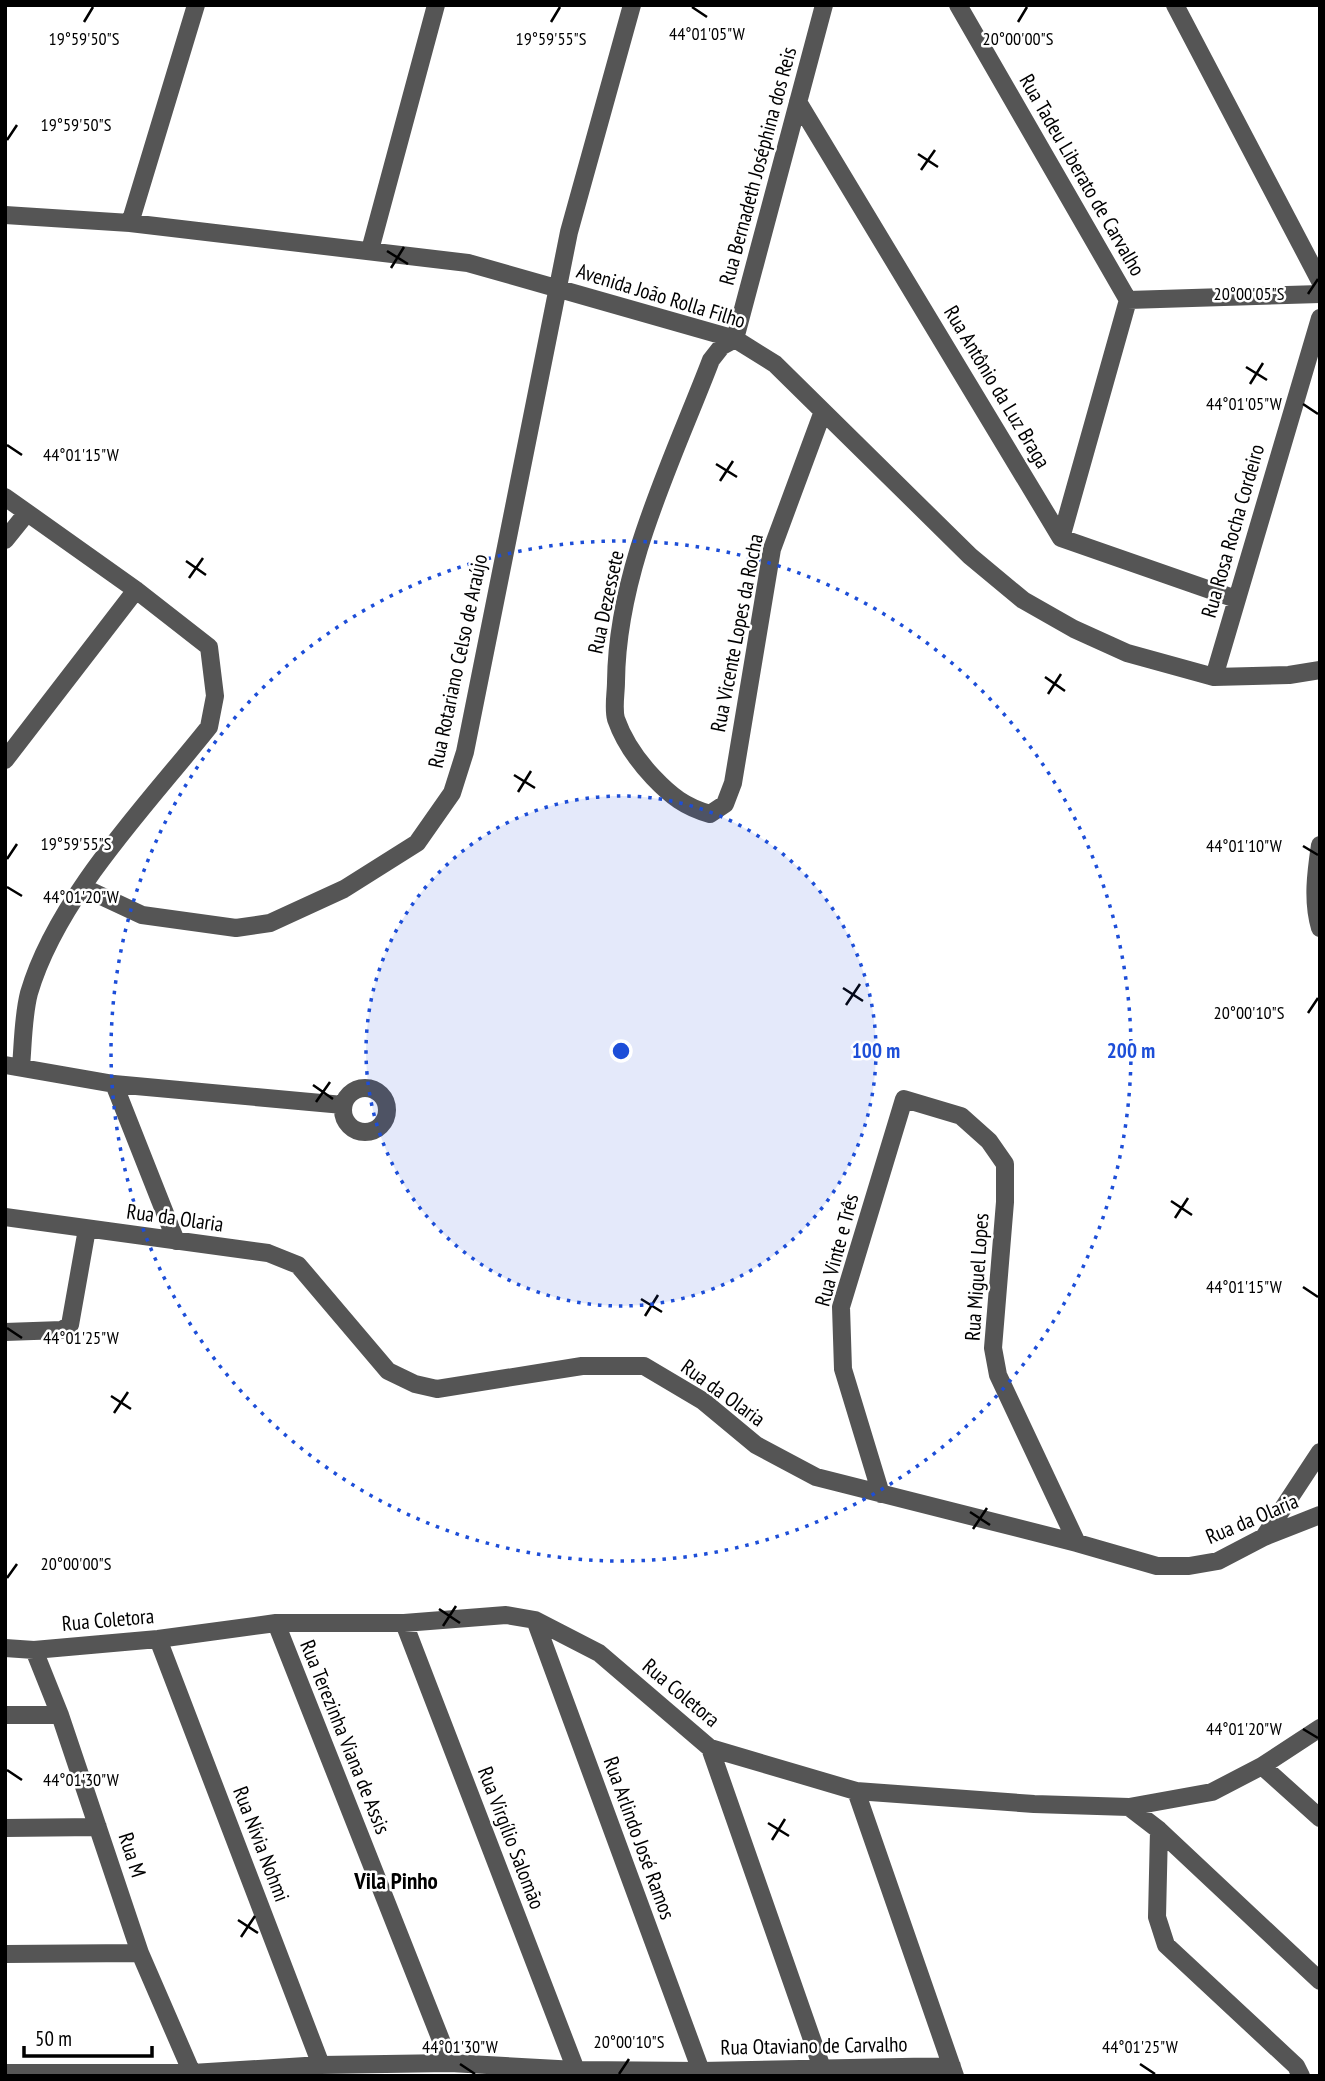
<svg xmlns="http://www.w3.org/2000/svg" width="1325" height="2081" font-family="'PT Sans Narrow',sans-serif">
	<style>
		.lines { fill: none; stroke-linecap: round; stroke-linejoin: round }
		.minor { stroke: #555; stroke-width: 18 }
		.ticks { fill: none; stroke: #000; stroke-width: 2.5 }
		.ring { fill: none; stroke: #1d4ed8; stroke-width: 3.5; stroke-dasharray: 3.5 7 }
		.labels { text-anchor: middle; stroke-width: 5; stroke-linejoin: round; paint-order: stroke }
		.street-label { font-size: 21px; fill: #000; stroke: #fff }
		.neighbourhood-label { font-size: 23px; font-weight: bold; fill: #000; stroke: #fff }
		.ticks-label { font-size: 18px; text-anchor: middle; fill: #000; stroke: #fff; stroke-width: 5; stroke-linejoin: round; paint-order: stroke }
		.centre { fill: #1d4ed8; stroke: #fff; stroke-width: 3.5 }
		.ring-label { font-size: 21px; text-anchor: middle; font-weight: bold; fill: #1d4ed8; stroke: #fff; stroke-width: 5; stroke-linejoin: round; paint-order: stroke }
	</style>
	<rect width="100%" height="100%" fill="#fff"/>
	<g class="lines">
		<path class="minor" d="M958,5L1128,300L1061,538
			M1175,5L1320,281
			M798,102L1061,538L1236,599
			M5,215L130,223L468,263L735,339L775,364L970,556L1023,600L1074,629L1127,653L1214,677L1289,675L1320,670
			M130,223L196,5
			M370,250L436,5
			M1128,300L1320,294
			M822,414L772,549L733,783L725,804L710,814C685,807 671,796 653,777C637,760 624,742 616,719C613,708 616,693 616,682C617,570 672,462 711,360L722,346L735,339L824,5
			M5,497L136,590L209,647L215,696L209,727C147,805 57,897 29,993C23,1016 23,1044 21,1067
			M5,540L26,514
			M1214,677L1320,318
			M5,760L136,590
			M1320,845C1316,872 1312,901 1320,928
			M82,887L142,915L236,928L270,923L344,889L417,843L452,793L465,752L569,232L632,5
			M5,1065L114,1084L343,1105
			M114,1084L176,1241
			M343 1110a22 22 0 1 1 44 0a22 22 0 1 1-44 0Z
			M5,1217L268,1253L298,1265L388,1371L415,1384L437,1389L582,1366H644L703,1401L756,1445L816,1477L1077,1543L1157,1566H1189L1218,1561L1264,1537L1320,1515
			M5,1332L62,1330L70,1325L87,1229
			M881,1494L843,1369L841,1307L904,1099L961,1116L989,1141L1005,1164V1202L993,1348L998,1375L1077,1543
			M1264,1537L1320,1452
			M535,1620L701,2071
			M276,1623L450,2063
			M404,1623L576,2070
			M158,1639L321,2065
			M5,1648L34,1650L158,1639L276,1623H404L506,1615L535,1620L599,1653L710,1748L856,1791L1034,1804L1129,1807L1212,1792L1262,1766L1320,1728
			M34,1650L60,1715L140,1953L192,2073
			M5,1715H60
			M710,1748L822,2068
			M1262,1766L1320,1818
			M856,1791L955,2076
			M1129,1807L1159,1830L1320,1981
			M5,1828L98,1827
			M1159,1830L1157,1917L1166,1945L1296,2066L1301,2076
			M5,1954L140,1953
			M5,2073H192L321,2065L450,2063L576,2070L701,2071L952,2066"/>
	</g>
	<path class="ticks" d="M692,7L707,17M84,22L93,7M551,22L560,7M1018,22L1027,7M7,140L17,125M918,154L938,167M921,170L935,150M387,251L408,264M391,268L404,247M1308,294L1318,279M1246,367L1267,380M1250,384L1263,363M1303,404L1318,414M7,445L22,455M716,464L737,477M720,481L733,461M186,561L206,575M189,578L203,558M1045,677L1065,691M1048,694L1061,674M514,775L535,788M518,792L531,771M1303,846L1318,855M7,859L17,844M7,887L22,896M843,988L863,1001M846,1005L860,984M1308,1013L1318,998M313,1085L333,1099M316,1102L330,1082M1171,1201L1192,1215M1175,1218L1188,1198M1303,1287L1318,1297M641,1299L662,1312M645,1316L658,1295M7,1328L22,1338M111,1396L131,1409M114,1413L128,1392M970,1512L990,1525M973,1529L987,1508M7,1578L17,1564M439,1609L460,1623M443,1626L456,1606M1303,1729L1318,1738M7,1770L22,1780M768,1823L789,1836M772,1840L785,1819M238,1920L258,1933M241,1937L255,1916M460,2064L475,2074M1140,2064L1155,2074M619,2074L629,2059"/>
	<circle cx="621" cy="1051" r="255" fill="#1d4ed8" fill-opacity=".12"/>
	<g class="ring">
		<circle cx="621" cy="1051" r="255"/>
		<circle cx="621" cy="1051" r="510"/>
	</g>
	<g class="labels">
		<g class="street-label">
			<text transform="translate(758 166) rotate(-75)" y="7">Rua Bernadeth Joséphina dos Reis</text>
			<text transform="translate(1082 175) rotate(60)" y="7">Rua Tadeu Liberato de Carvalho</text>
			<text transform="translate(661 296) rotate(17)" y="7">Avenida João Rolla Filho</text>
			<text transform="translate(997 387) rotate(59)" y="7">Rua Antônio da Luz Braga</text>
			<text transform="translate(1233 531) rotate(-74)" y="7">Rua Rosa Rocha Cordeiro</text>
			<text transform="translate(606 602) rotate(-78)" y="7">Rua Dezessete</text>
			<text transform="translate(737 633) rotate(-79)" y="7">Rua Vicente Lopes da Rocha</text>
			<text transform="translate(458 661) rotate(-78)" y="7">Rua Rotariano Celso de Araújo</text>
			<text transform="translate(175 1218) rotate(8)" y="7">Rua da Olaria</text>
			<text transform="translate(837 1250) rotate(-75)" y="7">Rua Vinte e Três</text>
			<text transform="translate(977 1277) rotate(-86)" y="7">Rua Miguel Lopes</text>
			<text transform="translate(723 1393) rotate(36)" y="7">Rua da Olaria</text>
			<text transform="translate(1252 1519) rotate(-23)" y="7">Rua da Olaria</text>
			<text transform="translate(108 1620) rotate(-5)" y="7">Rua Coletora</text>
			<text transform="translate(681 1693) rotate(40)" y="7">Rua Coletora</text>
			<text transform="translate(345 1737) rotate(68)" y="7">Rua Terezinha Viana de Assis</text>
			<text transform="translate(511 1838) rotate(69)" y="7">Rua Virgílio Salomão</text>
			<text transform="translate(639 1838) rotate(70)" y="7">Rua Arlindo José Ramos</text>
			<text transform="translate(261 1844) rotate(69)" y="7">Rua Nívia Nohmi</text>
			<text transform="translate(132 1855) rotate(72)" y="7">Rua M</text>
			<text transform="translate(814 2046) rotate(-1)" y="7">Rua Otaviano de Carvalho</text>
		</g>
		<g class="neighbourhood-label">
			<text x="396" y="1889">Vila Pinho</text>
		</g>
	</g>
	<g class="ticks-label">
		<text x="707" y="40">44°01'05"W</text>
		<text x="84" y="45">19°59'50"S</text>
		<text x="551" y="45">19°59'55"S</text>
		<text x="1018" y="45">20°00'00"S</text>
		<text x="76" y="131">19°59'50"S</text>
		<text x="1249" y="300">20°00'05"S</text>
		<text x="1244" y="410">44°01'05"W</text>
		<text x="81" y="461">44°01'15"W</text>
		<text x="76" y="850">19°59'55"S</text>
		<text x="1244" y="852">44°01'10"W</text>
		<text x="81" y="903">44°01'20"W</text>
		<text x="1249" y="1019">20°00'10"S</text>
		<text x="1244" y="1293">44°01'15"W</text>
		<text x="81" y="1344">44°01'25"W</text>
		<text x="76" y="1570">20°00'00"S</text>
		<text x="1244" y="1735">44°01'20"W</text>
		<text x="81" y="1786">44°01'30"W</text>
		<text x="629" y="2048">20°00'10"S</text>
		<text x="460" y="2053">44°01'30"W</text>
		<text x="1140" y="2053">44°01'25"W</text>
	</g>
	<circle cx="621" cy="1051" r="10" class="centre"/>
	<g class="ring-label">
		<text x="876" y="1058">100 m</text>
		<text x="1131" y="1058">200 m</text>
	</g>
	<rect width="1325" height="2081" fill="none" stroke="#000000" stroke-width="14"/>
	<path d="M24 2046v10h128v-10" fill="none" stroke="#000000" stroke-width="3.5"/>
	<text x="35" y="2046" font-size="21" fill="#000000" stroke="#ffffff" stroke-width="5" paint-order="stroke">50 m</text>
</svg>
